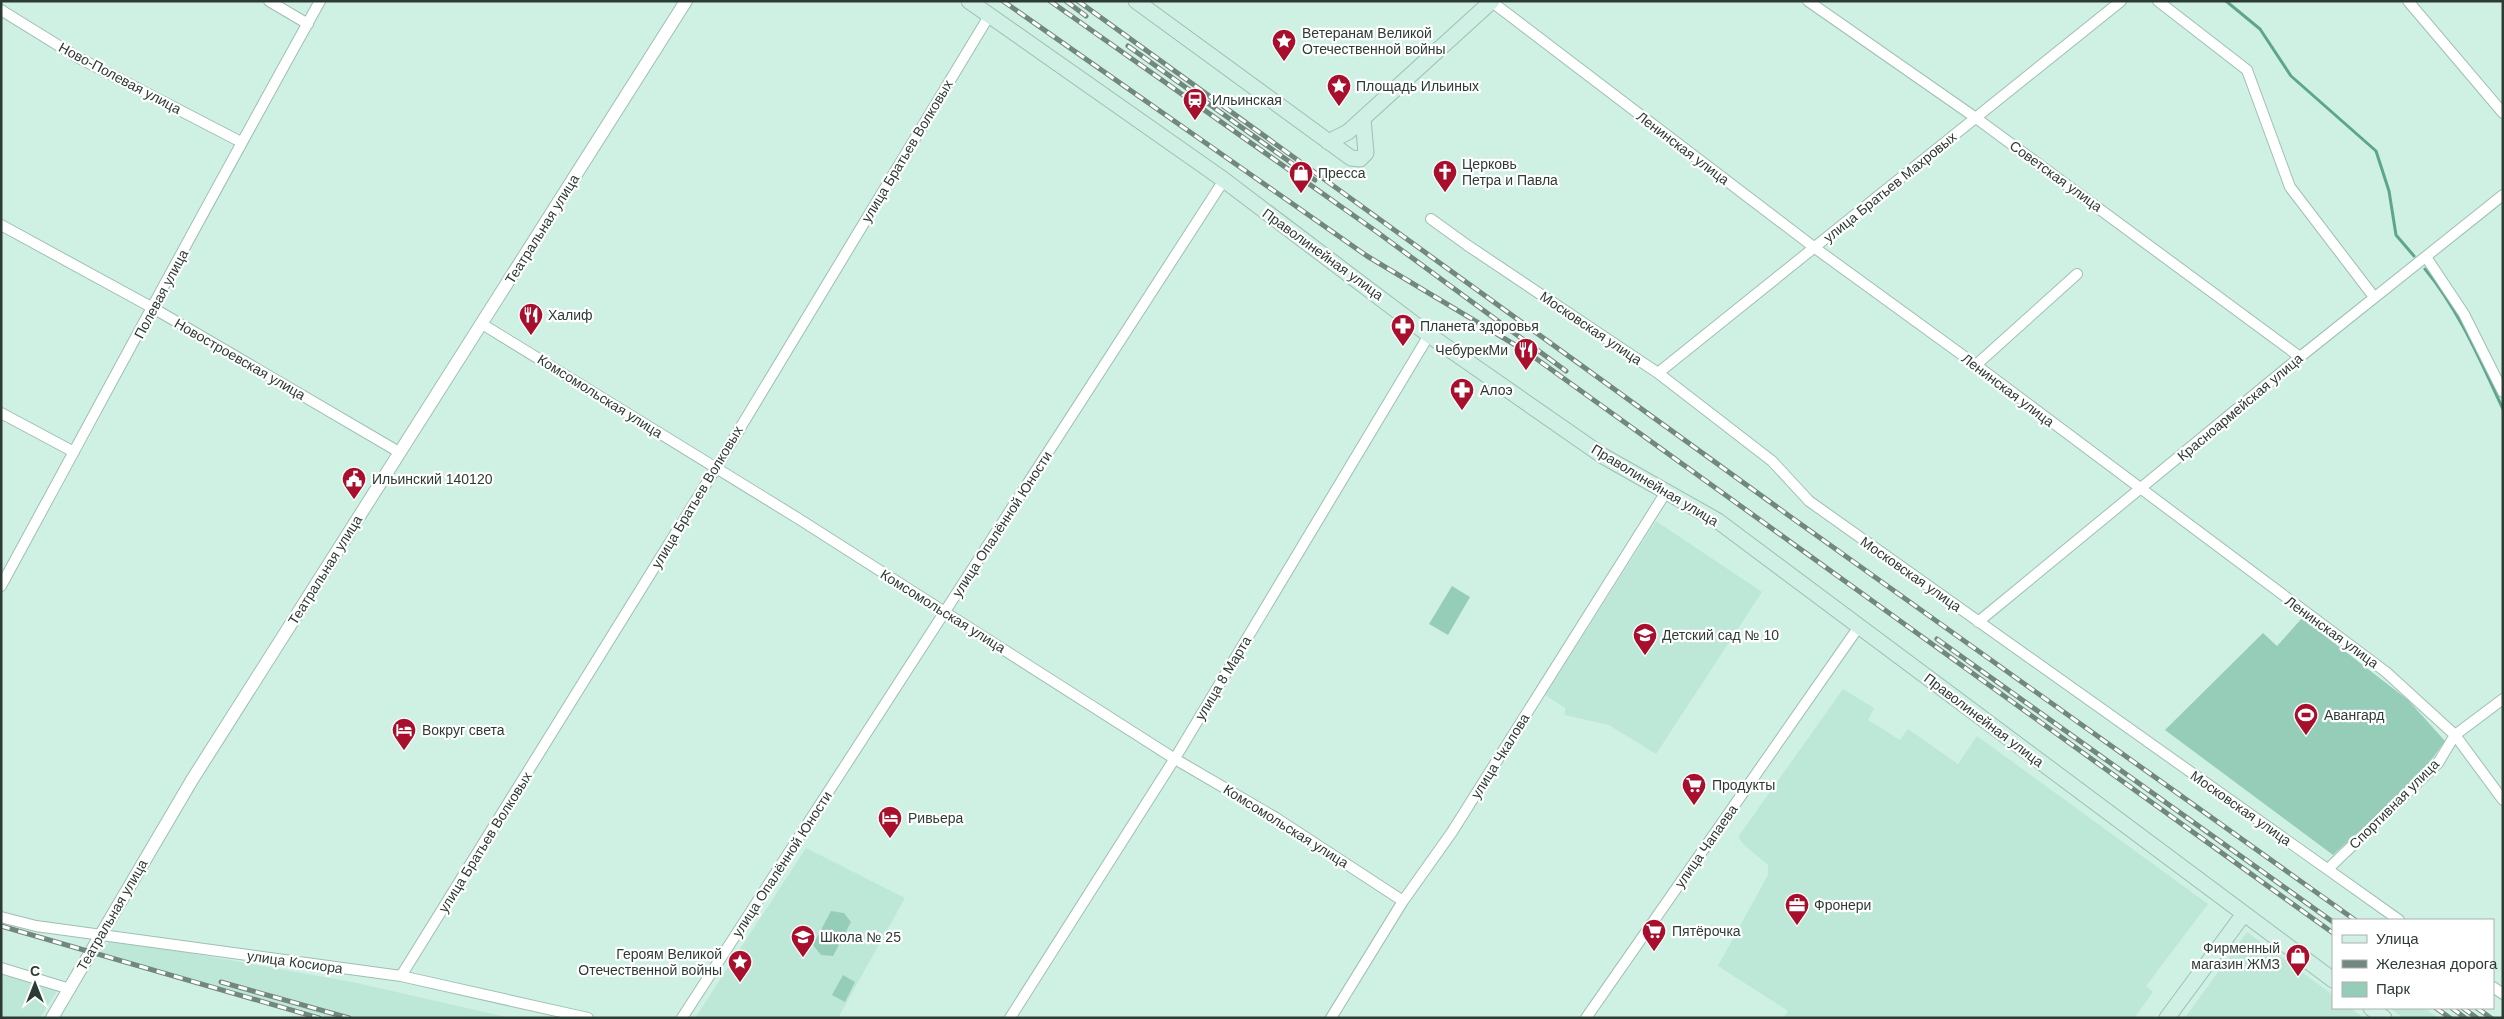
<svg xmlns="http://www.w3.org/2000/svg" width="2504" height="1019" font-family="Arial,sans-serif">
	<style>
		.built { fill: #bde7d7 }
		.green { fill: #96cdb9 }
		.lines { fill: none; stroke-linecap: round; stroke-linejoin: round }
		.stream { stroke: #5da68d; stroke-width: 3 }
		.minor-casing { stroke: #9ebfb2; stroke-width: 12 }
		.tertiary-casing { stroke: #9ebfb2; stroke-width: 14 }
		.secondary-casing { stroke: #9ebfb2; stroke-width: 17 }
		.minor { stroke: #fff; stroke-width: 10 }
		.tertiary { stroke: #fff; stroke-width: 12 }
		.secondary { stroke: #d0f0e6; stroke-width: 15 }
		.rail-casing { stroke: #72887f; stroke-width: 5 }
		.rail { stroke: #fff; stroke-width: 3; stroke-dasharray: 9; stroke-linecap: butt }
		.labels { text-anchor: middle; stroke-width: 4.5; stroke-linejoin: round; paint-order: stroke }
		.poi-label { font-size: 14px; fill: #2d3b35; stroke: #fff; text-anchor: start }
		.street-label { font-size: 14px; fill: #2d3b35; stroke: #fff }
	</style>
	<rect width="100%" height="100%" fill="#cff1e3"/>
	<path class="built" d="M1656,521L1762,592L1656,754L1609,725L1565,715V708L1545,695Z
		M1843,689L1874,708L1868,720L1900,740L1908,729L1958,764L1977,736L2208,904L2146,986L2153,992L2134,1018H1783L1788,1011L1718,966L1768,875V865L1743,844L1738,837Z
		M806,848L905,898L838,1018H695Z
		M2247,932L2333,995V1008H2350L2364,1018H2185Z
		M111,939L352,982L511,1018H332L100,954Z
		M1,973L59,988L40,1018H1Z
		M2390,1008H2425L2438,1018H2403Z"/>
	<path class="green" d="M1452,586L1470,597L1448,635L1429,624Z
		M2302,618L2408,700L2445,741L2421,774L2333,855L2165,730L2263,633L2277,646Z
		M831,911L844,913L851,922L833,956L821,955L813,945Z
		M843,975L855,982L845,1002L832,995Z"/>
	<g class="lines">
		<path class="stream" d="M2226,1L2260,29L2291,76L2376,151L2389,191L2396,235L2414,256
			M2425,269C2459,310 2480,360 2503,409"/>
		<defs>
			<path id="minor" d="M269,1L308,24
				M1808,1L1976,118L2300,357
				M2158,1L2247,70L2290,187L2374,297
				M2408,1L2503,113
				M1492,2L1815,248L1976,365L2386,672L2455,735L2503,800
				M1,10L77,57L241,142
				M1431,219L1467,245L1658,373L1772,461L1809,501L2399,920
				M1,225L153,308L399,452
				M2426,257L2464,314L2503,392
				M482,324L799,519L1175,759L1276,818L1403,901
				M1976,365L2077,274
				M1658,373L2121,1
				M1,413L74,452
				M1,586C107,391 212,195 320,1
				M1978,622L2300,357L2503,195
				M2328,869L2438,763L2455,735L2503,699
				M1,917L36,926L401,976L588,1018
				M1,968L70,989
				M401,976L716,468L989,16
				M2493,987L2503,994
				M682,1018L1224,180
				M1010,1018L1177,755L1429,335
				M1331,1018L1403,901L1452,832L1666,492
				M1586,1018L1860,625"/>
			<path id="tertiary" d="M52,1018L192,780L686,1"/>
			<path id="secondary" d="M969,1L1224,180L1429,335L1603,456L1718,521L2333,980
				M1136,1L1351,158L1360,159L1366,153L1363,119
				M1328,142L1348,132L1492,1
				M2371,1008L2384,1018
				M2167,1018L2243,915"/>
		</defs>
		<use href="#minor" class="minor-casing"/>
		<use href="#tertiary" class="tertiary-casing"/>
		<use href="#secondary" class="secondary-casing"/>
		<use href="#minor" class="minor"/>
		<use href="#tertiary" class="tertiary"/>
		<use href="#secondary" class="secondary"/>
		<defs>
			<path id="rail" d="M1003,1L1367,256L1527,352L2333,933
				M1050,1L1377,232L1566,371
				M1066,1L1086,16
				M1078,1L1788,515L2355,920
				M1128,46L1315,180
				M1937,639L2333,922
				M1,926L319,1018
				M221,982L349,1018
				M2436,1008L2450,1018
				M2452,1008L2465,1018
				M2463,1008L2477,1018
				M2477,1008L2491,1018"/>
		</defs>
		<use href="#rail" class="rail-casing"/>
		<use href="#rail" class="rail"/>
	</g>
	<defs>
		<symbol id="sight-pin" viewBox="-11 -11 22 30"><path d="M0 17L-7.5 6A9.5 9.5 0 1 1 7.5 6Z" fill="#a70f2d" stroke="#fff"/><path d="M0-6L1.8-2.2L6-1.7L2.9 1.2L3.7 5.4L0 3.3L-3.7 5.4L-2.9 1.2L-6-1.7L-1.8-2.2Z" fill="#fff"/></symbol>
		<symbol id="station-pin" viewBox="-11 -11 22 30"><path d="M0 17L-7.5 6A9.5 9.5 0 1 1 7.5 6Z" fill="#a70f2d" stroke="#fff"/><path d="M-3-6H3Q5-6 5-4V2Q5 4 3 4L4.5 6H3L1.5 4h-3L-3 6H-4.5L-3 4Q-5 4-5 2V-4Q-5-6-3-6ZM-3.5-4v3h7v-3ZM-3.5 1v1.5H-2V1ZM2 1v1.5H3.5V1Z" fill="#fff"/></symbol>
		<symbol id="church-pin" viewBox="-11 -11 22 30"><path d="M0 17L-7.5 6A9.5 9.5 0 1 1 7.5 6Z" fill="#a70f2d" stroke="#fff"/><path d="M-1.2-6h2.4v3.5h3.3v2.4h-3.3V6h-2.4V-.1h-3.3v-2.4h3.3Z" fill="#fff"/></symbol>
		<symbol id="shop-pin" viewBox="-11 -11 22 30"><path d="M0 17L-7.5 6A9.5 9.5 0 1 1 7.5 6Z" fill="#a70f2d" stroke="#fff"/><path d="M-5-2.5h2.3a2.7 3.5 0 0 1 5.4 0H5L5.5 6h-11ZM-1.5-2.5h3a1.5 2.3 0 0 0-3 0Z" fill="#fff"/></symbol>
		<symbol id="restaurant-pin" viewBox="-11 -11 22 30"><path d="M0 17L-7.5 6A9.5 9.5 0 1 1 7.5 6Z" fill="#a70f2d" stroke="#fff"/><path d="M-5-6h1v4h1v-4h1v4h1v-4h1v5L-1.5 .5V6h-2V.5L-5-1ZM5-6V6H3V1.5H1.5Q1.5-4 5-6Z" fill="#fff"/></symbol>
		<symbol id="pharmacy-pin" viewBox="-11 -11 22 30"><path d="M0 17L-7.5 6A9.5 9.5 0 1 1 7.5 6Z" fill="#a70f2d" stroke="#fff"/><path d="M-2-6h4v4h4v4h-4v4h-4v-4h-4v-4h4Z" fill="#fff"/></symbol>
		<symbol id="civic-pin" viewBox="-11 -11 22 30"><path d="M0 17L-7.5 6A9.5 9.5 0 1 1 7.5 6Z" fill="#a70f2d" stroke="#fff"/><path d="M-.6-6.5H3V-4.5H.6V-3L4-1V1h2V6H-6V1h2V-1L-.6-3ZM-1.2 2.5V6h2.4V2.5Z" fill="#fff"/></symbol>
		<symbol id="school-pin" viewBox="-11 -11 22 30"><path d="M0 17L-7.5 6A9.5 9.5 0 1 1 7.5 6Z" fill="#a70f2d" stroke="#fff"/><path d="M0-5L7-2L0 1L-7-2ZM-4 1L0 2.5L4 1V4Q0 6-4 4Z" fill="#fff"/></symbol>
		<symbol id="stadium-pin" viewBox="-11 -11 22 30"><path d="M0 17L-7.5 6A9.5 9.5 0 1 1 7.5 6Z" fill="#a70f2d" stroke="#fff"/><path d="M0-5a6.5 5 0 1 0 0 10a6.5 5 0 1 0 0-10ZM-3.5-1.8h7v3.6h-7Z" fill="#fff"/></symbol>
		<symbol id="hotel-pin" viewBox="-11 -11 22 30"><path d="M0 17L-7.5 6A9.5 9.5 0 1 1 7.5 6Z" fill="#a70f2d" stroke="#fff"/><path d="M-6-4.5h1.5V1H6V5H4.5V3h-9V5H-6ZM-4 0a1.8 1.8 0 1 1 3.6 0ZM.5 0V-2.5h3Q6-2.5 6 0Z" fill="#fff"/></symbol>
		<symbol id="supermarket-pin" viewBox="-11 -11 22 30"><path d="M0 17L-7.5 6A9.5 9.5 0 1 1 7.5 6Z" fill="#a70f2d" stroke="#fff"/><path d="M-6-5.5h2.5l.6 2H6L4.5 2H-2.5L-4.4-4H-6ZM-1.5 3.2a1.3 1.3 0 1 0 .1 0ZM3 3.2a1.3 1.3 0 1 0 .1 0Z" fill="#fff"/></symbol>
		<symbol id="office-pin" viewBox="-11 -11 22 30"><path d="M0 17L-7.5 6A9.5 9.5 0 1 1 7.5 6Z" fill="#a70f2d" stroke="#fff"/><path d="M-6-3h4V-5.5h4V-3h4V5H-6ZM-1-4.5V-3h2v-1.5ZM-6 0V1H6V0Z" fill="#fff"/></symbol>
	</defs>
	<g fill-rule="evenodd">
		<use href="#sight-pin" x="1270" y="27" width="28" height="38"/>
		<use href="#sight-pin" x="1325" y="72" width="28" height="38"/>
		<use href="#station-pin" x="1181" y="86" width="28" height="38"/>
		<use href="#church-pin" x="1431" y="158" width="28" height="38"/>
		<use href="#shop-pin" x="1287" y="159" width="28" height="38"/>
		<use href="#restaurant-pin" x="517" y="301" width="28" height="38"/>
		<use href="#pharmacy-pin" x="1389" y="312" width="28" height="38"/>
		<use href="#restaurant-pin" x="1512" y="336" width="28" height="38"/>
		<use href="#pharmacy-pin" x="1448" y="376" width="28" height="38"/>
		<use href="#civic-pin" x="340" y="465" width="28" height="38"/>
		<use href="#school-pin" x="1631" y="621" width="28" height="38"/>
		<use href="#stadium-pin" x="2292" y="701" width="28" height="38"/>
		<use href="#hotel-pin" x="390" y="716" width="28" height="38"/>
		<use href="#supermarket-pin" x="1680" y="771" width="28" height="38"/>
		<use href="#hotel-pin" x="876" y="804" width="28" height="38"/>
		<use href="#office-pin" x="1783" y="891" width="28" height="38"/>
		<use href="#supermarket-pin" x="1640" y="917" width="28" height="38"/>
		<use href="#school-pin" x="789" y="923" width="28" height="38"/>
		<use href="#shop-pin" x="2284" y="942" width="28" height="38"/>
		<use href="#sight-pin" x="726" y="948" width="28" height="38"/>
	</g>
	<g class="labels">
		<g class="poi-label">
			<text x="1302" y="38">Ветеранам Великой<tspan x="1302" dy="16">Отечественной войны</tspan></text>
			<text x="1356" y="91">Площадь Ильиных</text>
			<text x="1212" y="105">Ильинская</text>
			<text x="1462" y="169">Церковь<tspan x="1462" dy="16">Петра и Павла</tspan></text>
			<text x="1318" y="178">Пресса</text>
			<text x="548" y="320">Халиф</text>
			<text x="1420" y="331">Планета здоровья</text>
			<text x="1508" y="355" text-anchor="end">ЧебурекМи</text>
			<text x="1480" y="395">Алоэ</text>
			<text x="372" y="484">Ильинский 140120</text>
			<text x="1662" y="640">Детский сад № 10</text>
			<text x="2324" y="720">Авангард</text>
			<text x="422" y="735">Вокруг света</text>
			<text x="1712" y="790">Продукты</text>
			<text x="908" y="823">Ривьера</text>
			<text x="1814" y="910">Фронери</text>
			<text x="1672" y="936">Пятёрочка</text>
			<text x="820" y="942">Школа № 25</text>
			<text x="2280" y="953" text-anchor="end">Фирменный<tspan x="2280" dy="16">магазин ЖМЗ</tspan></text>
			<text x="722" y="959" text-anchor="end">Героям Великой<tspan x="722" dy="16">Отечественной войны</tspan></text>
		</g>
		<g class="street-label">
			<text transform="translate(120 78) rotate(28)" y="5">Ново-Полевая улица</text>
			<text transform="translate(1683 148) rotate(37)" y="5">Ленинская улица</text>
			<text transform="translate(907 151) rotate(-59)" y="5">улица Братьев Волковых</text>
			<text transform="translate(2056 176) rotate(36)" y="5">Советская улица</text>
			<text transform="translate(1890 187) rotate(-39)" y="5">улица Братьев Махровых</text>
			<text transform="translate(542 229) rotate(-58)" y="5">Театральная улица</text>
			<text transform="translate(1323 254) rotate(36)" y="5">Праволинейная улица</text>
			<text transform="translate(161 294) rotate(-62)" y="5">Полевая улица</text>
			<text transform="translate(1591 328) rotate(34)" y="5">Московская улица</text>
			<text transform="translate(240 359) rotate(30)" y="5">Новостроевская улица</text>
			<text transform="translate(2008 390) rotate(37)" y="5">Ленинская улица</text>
			<text transform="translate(600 396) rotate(32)" y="5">Комсомольская улица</text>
			<text transform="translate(2240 407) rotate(-40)" y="5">Красноармейская улица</text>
			<text transform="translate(1655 485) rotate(31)" y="5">Праволинейная улица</text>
			<text transform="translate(697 497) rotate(-59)" y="5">улица Братьев Волковых</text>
			<text transform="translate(1002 524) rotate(-57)" y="5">улица Опалённой Юности</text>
			<text transform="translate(325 570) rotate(-58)" y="5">Театральная улица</text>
			<text transform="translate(1911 574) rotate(35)" y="5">Московская улица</text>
			<text transform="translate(943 611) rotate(32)" y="5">Комсомольская улица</text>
			<text transform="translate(2332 632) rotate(36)" y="5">Ленинская улица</text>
			<text transform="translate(1223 678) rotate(-59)" y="5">улица 8 Марта</text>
			<text transform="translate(1984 720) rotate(37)" y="5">Праволинейная улица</text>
			<text transform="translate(1500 756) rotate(-58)" y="5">улица Чкалова</text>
			<text transform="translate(2394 804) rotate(-45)" y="5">Спортивная улица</text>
			<text transform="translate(2241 808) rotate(35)" y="5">Московская улица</text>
			<text transform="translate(1286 826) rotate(32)" y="5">Комсомольская улица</text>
			<text transform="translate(485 842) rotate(-58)" y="5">улица Братьев Волковых</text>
			<text transform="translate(1706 846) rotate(-55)" y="5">улица Чапаева</text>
			<text transform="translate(782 864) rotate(-57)" y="5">улица Опалённой Юности</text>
			<text transform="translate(112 915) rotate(-60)" y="5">Театральная улица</text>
			<text transform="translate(295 962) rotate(8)" y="5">улица Косиора</text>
		</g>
	</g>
	<rect width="2504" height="1019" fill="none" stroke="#2d3b35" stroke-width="5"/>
	<rect x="2332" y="919" width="162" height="90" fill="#ffffff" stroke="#abb1ae"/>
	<rect x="2342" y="935" width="25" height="8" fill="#d0f0e6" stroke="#abb1ae"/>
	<text x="2376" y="944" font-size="15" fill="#2d3b35">Улица</text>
	<rect x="2342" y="960" width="25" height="8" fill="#72887f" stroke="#abb1ae"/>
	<text x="2376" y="969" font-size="15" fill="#2d3b35">Железная дорога</text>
	<rect x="2342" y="982" width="25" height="15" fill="#96cdb9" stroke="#abb1ae"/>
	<text x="2376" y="994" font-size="15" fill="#2d3b35">Парк</text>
	<g transform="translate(35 984)" stroke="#ffffff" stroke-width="4" paint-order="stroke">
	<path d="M0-4L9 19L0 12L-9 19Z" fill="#2d3b35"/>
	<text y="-8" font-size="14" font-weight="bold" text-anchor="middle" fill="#2d3b35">С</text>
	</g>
</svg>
